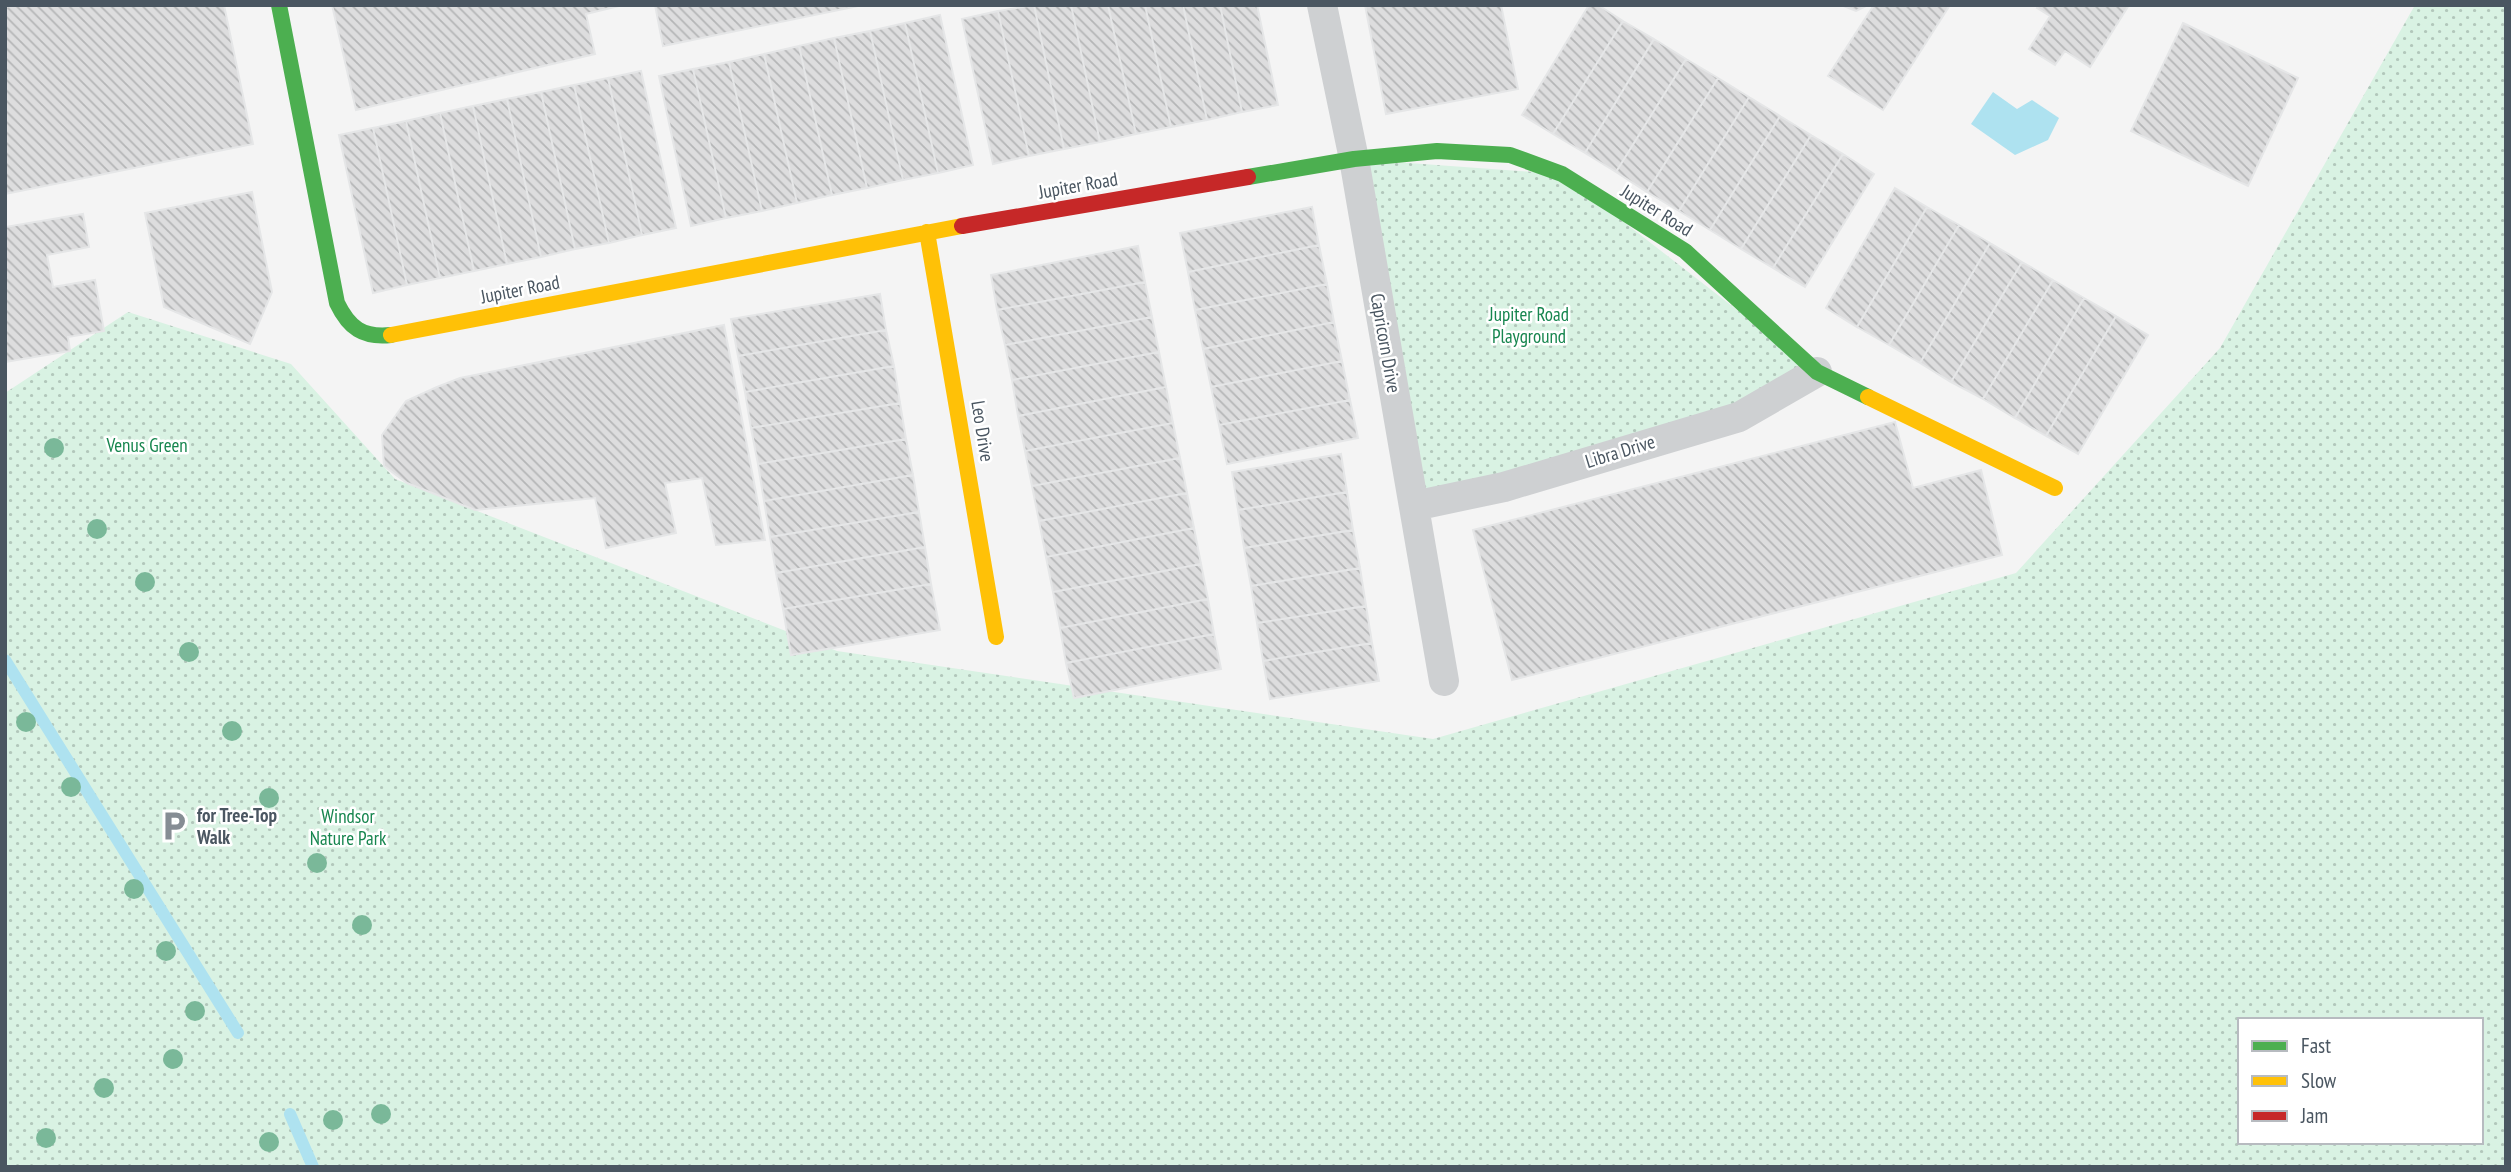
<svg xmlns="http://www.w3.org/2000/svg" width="2511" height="1172" font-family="'PT Sans Narrow',sans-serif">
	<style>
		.park { fill: url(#park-dots); fill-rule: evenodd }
		.water { fill: #aee2f0 }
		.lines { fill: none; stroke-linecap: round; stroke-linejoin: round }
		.stream { stroke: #aee2f0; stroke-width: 12 }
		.building { fill: url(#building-back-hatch); stroke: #e5e6e7; stroke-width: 2 }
		.street { stroke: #ced0d2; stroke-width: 30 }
		.fast { stroke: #4caf50; stroke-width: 16 }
		.slow { stroke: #ffc107; stroke-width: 16 }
		.jam { stroke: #c62828; stroke-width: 16 }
		.tree { fill: #7ab899 }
		.labels { text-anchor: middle; stroke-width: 5; stroke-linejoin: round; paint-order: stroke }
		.street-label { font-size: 19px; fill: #4a5661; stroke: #fff }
		.park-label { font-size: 19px; fill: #17864f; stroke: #fff }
		.poi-label { font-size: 19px; font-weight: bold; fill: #4a5661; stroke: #fff; text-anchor: start }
	</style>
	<defs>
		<pattern id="park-dots" width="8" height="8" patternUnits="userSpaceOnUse" patternTransform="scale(1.75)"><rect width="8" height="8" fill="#d9f2e3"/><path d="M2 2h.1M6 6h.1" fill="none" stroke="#b2c7bb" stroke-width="1.8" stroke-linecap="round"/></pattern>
		<pattern id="building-back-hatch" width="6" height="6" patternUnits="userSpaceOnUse" patternTransform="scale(1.75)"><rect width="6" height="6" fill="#ddddde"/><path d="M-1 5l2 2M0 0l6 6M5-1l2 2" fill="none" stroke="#b5b6b7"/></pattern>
	</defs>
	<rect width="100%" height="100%" fill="#f4f4f4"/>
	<path class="park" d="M2415,5H2506V1167H5V393L128,312L291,364L395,479L837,651L1433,739L2016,573L2220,348ZM2240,1020H2481V1142H2240Z
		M1354,159L1562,174L1817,372L1656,440L1414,506Z"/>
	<path class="water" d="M1993,92L2017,109L2032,100L2059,118L2048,140L2015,155L1971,124Z"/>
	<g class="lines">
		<path class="stream" d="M5,660L238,1033
			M290,1114L313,1167"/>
	</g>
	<path class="building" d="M14,5H224L253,144L5,194V7Z
		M332,5H623L586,14L595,54L356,110Z
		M655,5H863L663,46Z
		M1034,5H1071L1100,142L1064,149Z
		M1034,5L1064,149L1029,156L998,11Z
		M1071,5H1108L1136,134L1100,142Z
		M1108,5H1145L1171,127L1136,134Z
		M1145,5H1183L1207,120L1171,127Z
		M1183,5H1220L1242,112L1207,120Z
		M1220,5H1257L1278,105L1242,112Z
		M1365,5H1501L1518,89L1386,114Z
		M1589,5H1598L1623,21L1553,134L1522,115Z
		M1841,5H1868L1856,11Z
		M1874,5H1950L1883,110L1828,76Z
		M2039,5H2129L2090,67L2065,51L2055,65L2029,49L2050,16L2037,8Z
		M998,11L1029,156L993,164L962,19Z
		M940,15L973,165L938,173L905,23Z
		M1623,21L1654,39L1585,153L1553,134Z
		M905,23L938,173L903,180L870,31Z
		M2183,23L2298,78L2248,186L2131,131Z
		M870,31L903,180L867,188L834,38Z
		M834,38L867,188L832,195L799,46Z
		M1654,39L1686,59L1616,172L1585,153Z
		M799,46L832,195L797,203L764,54Z
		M764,54L797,203L762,211L729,62Z
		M1686,59L1718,78L1647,192L1616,172Z
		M729,62L762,211L726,218L693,69Z
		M693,69L726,218L691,226L659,76Z
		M641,71L676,228L642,235L608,78Z
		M608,78L642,235L609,243L574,85Z
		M1718,78L1749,97L1679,211L1647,192Z
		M574,85L609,243L575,249L541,92Z
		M541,92L575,249L541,257L507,99Z
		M1749,97L1780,116L1710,230L1679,211Z
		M507,99L541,257L507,264L473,106Z
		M473,106L507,264L474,271L440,113Z
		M440,113L474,271L440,278L406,121Z
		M1780,116L1811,135L1741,249L1710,230Z
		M406,121L440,278L407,285L373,128Z
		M373,128L407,285L373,293L339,135Z
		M1811,135L1843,154L1773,268L1741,249Z
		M1843,154L1874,174L1805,287L1773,268Z
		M1895,188L1927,207L1857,327L1826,308Z
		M252,192L272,292L250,344L164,307L145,213Z
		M1312,207L1319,245L1188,272L1180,233Z
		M1927,207L1959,225L1889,345L1857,327Z
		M83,214L89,247L47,255L53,287L95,280L104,331L68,337L70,351L5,362V227Z
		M1959,225L1990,243L1920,363L1889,345Z
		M1990,243L2022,262L1951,382L1920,363Z
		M1319,245L1327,284L1195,310L1188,272Z
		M1138,246L1145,282L997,310L991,275Z
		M2022,262L2053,280L1983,399L1951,382Z
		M2053,280L2084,298L2015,418L1983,399Z
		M1145,282L1152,317L1005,345L997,310Z
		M1327,284L1334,322L1203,349L1195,310Z
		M880,294L886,330L738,356L731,319Z
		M2084,298L2116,316L2046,436L2015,418Z
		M2116,316L2148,335L2078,454L2046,436Z
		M1152,317L1159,352L1012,380L1005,345Z
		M1334,322L1342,361L1211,387L1203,349Z
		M724,325L765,540L716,545L702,478L665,483L676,533L606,548L595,498L475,510L407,483L384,466L382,435L406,401L437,387L460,378Z
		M886,330L894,366L745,392L738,356Z
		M1159,352L1166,387L1018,416L1012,380Z
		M1342,361L1350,400L1219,425L1211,387Z
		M894,366L900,403L751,428L745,392Z
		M1166,387L1173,423L1025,451L1018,416Z
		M1350,400L1358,438L1227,464L1219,425Z
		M900,403L906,439L758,464L751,428Z
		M1895,422L1913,488L1981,470L2002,555L1512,680L1473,530Z
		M1173,423L1180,458L1032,486L1025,451Z
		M906,439L913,475L764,501L758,464Z
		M1341,454L1347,492L1238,510L1232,472Z
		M1180,458L1187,493L1039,521L1032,486Z
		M913,475L919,512L770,537L764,501Z
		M1347,492L1353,530L1244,548L1238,510Z
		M1187,493L1194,528L1046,557L1039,521Z
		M919,512L925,547L776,573L770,537Z
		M1194,528L1201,564L1053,592L1046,557Z
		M1353,530L1360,568L1251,586L1244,548Z
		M925,547L931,584L783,609L776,573Z
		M1201,564L1208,599L1060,628L1053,592Z
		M1360,568L1366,606L1257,623L1251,586Z
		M931,584L940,630L791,655L783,609Z
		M1208,599L1214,634L1066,663L1060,628Z
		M1366,606L1372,643L1263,661L1257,623Z
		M1214,634L1221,669L1074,698L1066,663Z
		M1372,643L1379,681L1270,699L1263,661Z"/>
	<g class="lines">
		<path class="street" d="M1322,5L1354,159L1444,681
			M1414,506L1504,487L1739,417L1817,372"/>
		<path class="fast" d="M279,5L337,303C349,328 363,338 391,335
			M1248,177L1354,159L1437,151L1510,155L1562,174L1685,251L1817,372L1868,397"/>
		<path class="slow" d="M927,232L996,637
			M391,335L962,226
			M1868,397L2055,488"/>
		<path class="jam" d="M962,226L1248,177"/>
	</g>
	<g class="tree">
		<circle cx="54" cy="448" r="10"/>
		<circle cx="97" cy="529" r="10"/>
		<circle cx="145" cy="582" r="10"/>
		<circle cx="189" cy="652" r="10"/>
		<circle cx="26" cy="722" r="10"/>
		<circle cx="232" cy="731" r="10"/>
		<circle cx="71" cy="787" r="10"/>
		<circle cx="269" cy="798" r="10"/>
		<circle cx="317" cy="863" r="10"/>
		<circle cx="134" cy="889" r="10"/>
		<circle cx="362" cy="925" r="10"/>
		<circle cx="166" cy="951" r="10"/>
		<circle cx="195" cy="1011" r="10"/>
		<circle cx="173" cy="1059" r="10"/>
		<circle cx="104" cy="1088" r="10"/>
		<circle cx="381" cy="1114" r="10"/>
		<circle cx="333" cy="1120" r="10"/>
		<circle cx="46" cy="1138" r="10"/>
		<circle cx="269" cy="1142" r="10"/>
	</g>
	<defs>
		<symbol id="parking-bare" viewBox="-9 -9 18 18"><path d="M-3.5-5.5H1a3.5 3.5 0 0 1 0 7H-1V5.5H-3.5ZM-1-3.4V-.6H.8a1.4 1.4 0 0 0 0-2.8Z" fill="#868d94" stroke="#fff" stroke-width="2.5" paint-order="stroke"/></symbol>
	</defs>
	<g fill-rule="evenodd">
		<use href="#parking-bare" x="152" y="804" width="44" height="44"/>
	</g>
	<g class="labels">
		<g class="street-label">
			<text transform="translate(1078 185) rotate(-10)" y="7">Jupiter Road</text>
			<text transform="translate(1657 210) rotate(32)" y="7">Jupiter Road</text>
			<text transform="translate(520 289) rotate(-11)" y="7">Jupiter Road</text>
			<text transform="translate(1386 343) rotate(80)" y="7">Capricorn Drive</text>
			<text transform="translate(983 431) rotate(81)" y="7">Leo Drive</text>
			<text transform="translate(1620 451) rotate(-17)" y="7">Libra Drive</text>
		</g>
		<g class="park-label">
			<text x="1529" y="321">Jupiter Road<tspan x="1529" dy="22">Playground</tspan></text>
			<text x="147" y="452">Venus Green</text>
			<text x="348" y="823">Windsor<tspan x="348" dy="22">Nature Park</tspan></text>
		</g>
		<g class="poi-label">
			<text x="197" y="822">for Tree-Top<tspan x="197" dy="22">Walk</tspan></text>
		</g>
	</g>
	<rect width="2511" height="1172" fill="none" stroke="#4a5661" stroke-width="14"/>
	<rect x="2238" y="1018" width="245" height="126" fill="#ffffff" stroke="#b7bbc0" stroke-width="2"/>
	<rect x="2252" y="1041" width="35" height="10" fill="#4caf50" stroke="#b7bbc0" stroke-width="2"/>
	<text x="2301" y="1053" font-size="21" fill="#4a5661">Fast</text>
	<rect x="2252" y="1076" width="35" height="10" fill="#ffc107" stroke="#b7bbc0" stroke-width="2"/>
	<text x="2301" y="1088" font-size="21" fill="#4a5661">Slow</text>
	<rect x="2252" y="1111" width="35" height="10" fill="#c62828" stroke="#b7bbc0" stroke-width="2"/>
	<text x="2301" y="1123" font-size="21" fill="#4a5661">Jam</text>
</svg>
